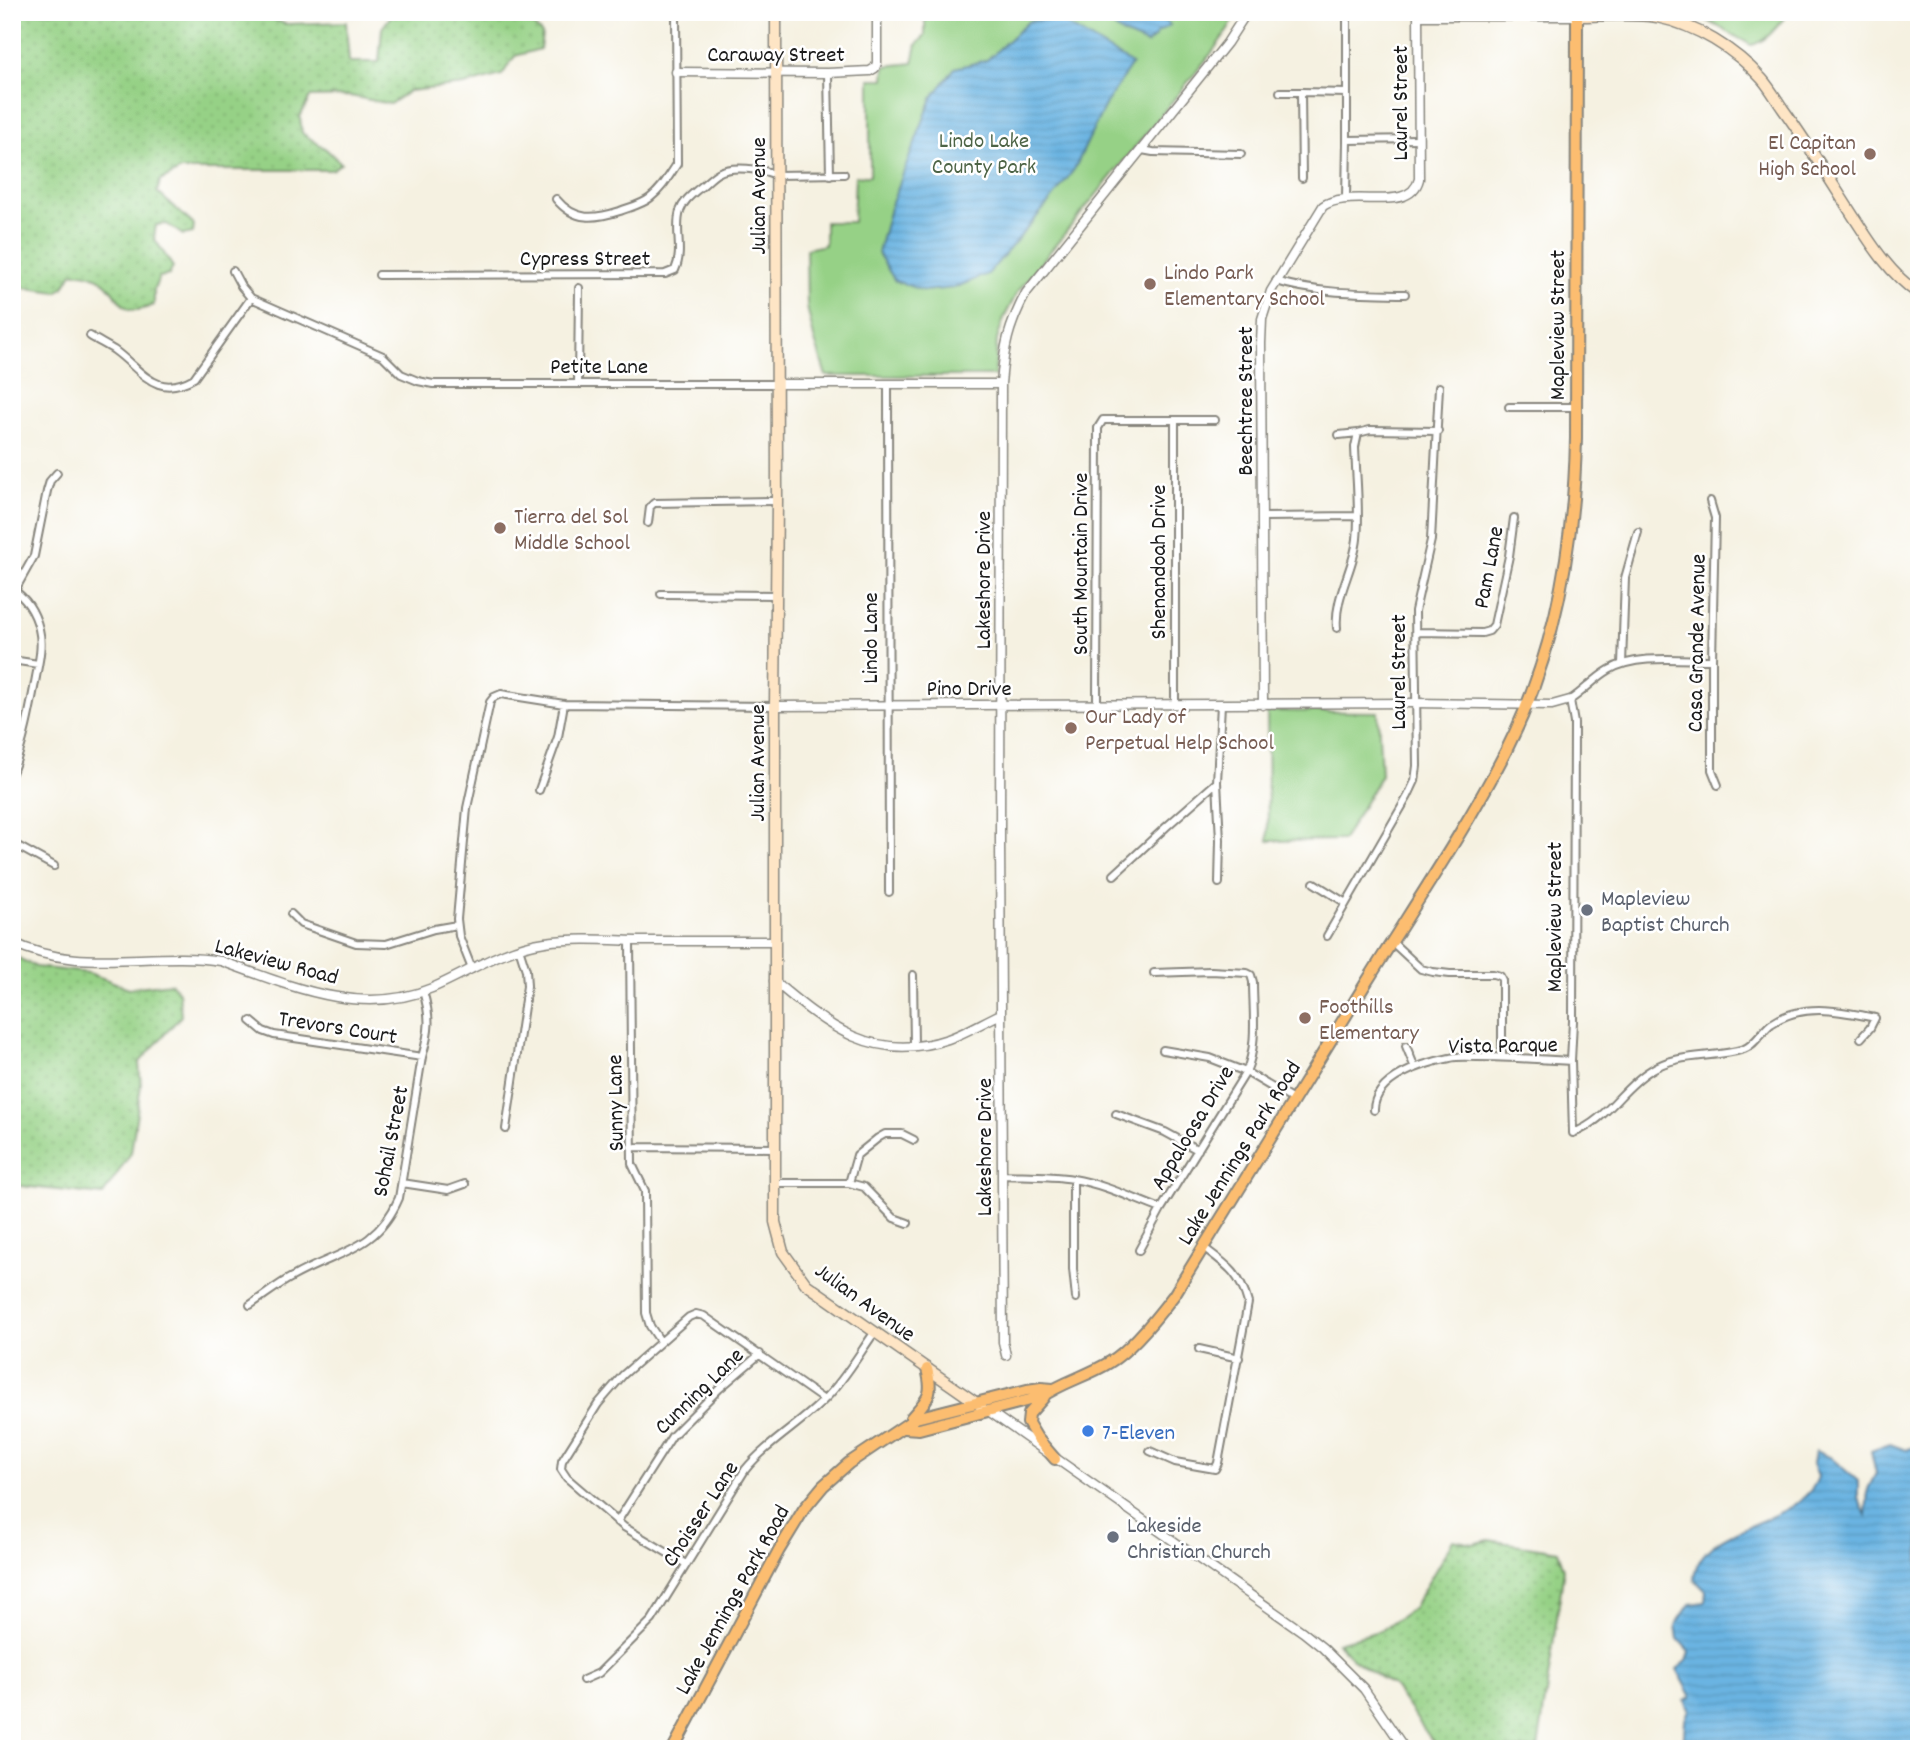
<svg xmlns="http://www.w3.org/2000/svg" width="1931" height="1761" font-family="Dekko,sans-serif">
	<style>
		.grass { fill: url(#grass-dots); stroke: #597651; stroke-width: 2 }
		.park { fill: #96d186; stroke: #597651; stroke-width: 2 }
		.water { fill: url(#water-rules); stroke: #43687f; stroke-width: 2 }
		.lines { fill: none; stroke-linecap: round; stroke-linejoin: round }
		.minor-casing { stroke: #88867e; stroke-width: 10 }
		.tertiary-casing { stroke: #88867e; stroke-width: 11 }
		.secondary-casing { stroke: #88867e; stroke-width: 13 }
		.primary-casing { stroke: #88867e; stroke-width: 14 }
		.minor { stroke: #fff; stroke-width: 6 }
		.tertiary { stroke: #fff; stroke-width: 8 }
		.secondary { stroke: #fee5c5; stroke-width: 10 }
		.primary { stroke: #fcbd6f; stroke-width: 10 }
		.education-dot { fill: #8d6e63; stroke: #fff; stroke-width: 2.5 }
		.worship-dot { fill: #6b7280; stroke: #fff; stroke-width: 2.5 }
		.shop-dot { fill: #3f7fe0; stroke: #fff; stroke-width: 2.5 }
		.labels { text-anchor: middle; stroke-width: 5; stroke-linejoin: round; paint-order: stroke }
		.street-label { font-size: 23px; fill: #1c1c1c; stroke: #fff }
		.park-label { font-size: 23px; fill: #4d6446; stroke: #fff }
		.education-label { font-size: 23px; fill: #785e54; stroke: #fff; text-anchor: start }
		.worship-label { font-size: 23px; fill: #5b616d; stroke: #fff; text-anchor: start }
		.shop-label { font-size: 23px; fill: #366cbe; stroke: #fff; text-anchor: start }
	</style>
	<defs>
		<pattern id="grass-dots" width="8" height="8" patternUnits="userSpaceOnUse" patternTransform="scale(1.75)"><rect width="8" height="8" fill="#96d186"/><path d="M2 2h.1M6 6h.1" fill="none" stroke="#81b373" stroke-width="1.8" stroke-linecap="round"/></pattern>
		<pattern id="water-rules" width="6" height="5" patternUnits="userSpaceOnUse" patternTransform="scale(1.75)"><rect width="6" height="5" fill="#6ab4e2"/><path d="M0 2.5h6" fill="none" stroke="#5b9ac1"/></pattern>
	</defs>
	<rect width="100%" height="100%" fill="#fff"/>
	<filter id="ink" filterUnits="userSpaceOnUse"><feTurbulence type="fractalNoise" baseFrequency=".0143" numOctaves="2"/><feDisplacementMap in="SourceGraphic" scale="14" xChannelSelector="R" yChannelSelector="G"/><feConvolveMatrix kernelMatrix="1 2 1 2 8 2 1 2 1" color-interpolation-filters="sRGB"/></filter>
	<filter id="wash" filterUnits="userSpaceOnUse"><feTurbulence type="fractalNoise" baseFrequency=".00686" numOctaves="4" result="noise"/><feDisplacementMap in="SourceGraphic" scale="28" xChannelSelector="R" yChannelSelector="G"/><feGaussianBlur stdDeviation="1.57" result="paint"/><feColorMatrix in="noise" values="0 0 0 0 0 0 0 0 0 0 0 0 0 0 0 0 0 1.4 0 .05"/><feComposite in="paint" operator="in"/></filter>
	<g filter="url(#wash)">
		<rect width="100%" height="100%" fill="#f5f1e1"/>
		<path class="grass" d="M12,12H256L285,24L346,22L349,62H379L382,28L394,12H472L525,17L542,34L540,49L515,56L502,75L464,85L409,91L390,104L350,96L310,97L300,117L302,133L326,149L341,163L332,170H181L160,181L157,192L194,225L193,233L183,235L167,224L156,225L154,238L173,267L169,275L159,277L154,290V305C125,317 125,306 108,286C100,276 85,272 72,273L64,287L57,292L12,286Z
			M12,955L36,967L89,973L129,988L171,983L179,992L181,1016L139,1063L141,1085L131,1153L103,1195L12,1185Z
			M1453,1540L1473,1544L1489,1540L1558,1551L1564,1569L1538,1749H1438L1394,1687L1353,1659L1337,1643L1382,1630L1413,1608Z"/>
		<path class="park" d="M925,12H1238L1228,30L1210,55L1018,291L1004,318L997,340L995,376H826L814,338L807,307L806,249L825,245V222H853L855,176H870V79H884L885,66L913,63L917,44L925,36Z
			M1697,12H1789C1778,25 1768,41 1751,45L1696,14Z
			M1267,711L1378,712L1381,775L1343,840L1268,841Z"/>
		<path class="water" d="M1094,12H1162L1161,15L1170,25L1156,34L1155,37L1147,44L1123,34Z
			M1056,18L1132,64L1105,105L1075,168L1052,199L988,274L954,288L924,291L895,281L878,253L890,208L932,98L955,68L987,60L1029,21Z
			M1890,1444L1906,1450L1919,1445V1749H1683L1685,1720L1689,1709L1685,1700L1692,1697L1677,1669L1687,1661L1690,1652L1678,1639L1676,1625L1690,1604L1705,1602L1706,1591L1694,1579C1699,1526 1781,1527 1810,1491C1814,1487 1816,1482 1818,1477L1813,1464L1815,1451L1830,1457L1858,1481V1498L1866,1515L1868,1489L1876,1473L1871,1451Z"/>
	</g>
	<g filter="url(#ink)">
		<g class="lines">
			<defs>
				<path id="minor" d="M1347,12V93
					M828,73L830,175
					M1280,92H1301
					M1142,150L1153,152L1241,154
					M1302,178L1301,92L1347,93V140
					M1346,198L1347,140L1419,139
					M556,199C575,222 595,219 620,211C630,207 641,205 650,198C662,189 669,176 677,164L676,12
					M233,271L241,286L251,298L383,356L401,374L418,381L433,384H776
					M379,275L665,274L675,270C684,251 674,230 680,211C683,202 690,196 697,190C704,185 711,177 718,173C731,165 763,169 776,175L844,174
					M1276,281C1318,294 1362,293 1405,294
					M90,336C98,341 106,345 114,350C142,370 155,400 194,378L251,298
					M578,384L579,288
					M888,384L889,892
					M1509,407H1576
					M1175,420V704
					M1339,435L1358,433L1370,430L1438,431
					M1710,501L1715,518L1712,660V770L1718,785
					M1263,517L1357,516
					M648,523L650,507L654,503L777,501
					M12,589C26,598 35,612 39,629C43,645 39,661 36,677C30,710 24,742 12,773
					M15,590L34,556L47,491L50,481L57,473
					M661,594L777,595
					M1337,628C1334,597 1354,569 1357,539C1360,509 1356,477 1355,447L1358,433
					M1416,632L1482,633L1489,631L1494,625L1509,556L1514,518
					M12,660L38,664
					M1712,660C1681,660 1636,654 1609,670C1595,678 1584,691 1570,700L1574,723L1573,1021L1571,1061L1573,1133C1608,1120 1621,1088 1651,1070C1679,1052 1714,1059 1744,1049C1755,1045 1762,1031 1771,1024C1803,1002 1840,1011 1875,1018L1870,1028L1861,1038
					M1622,664L1625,578L1638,532
					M1097,705L1098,428L1103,420H1215
					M539,790L558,737L564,704
					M12,843L54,866
					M1114,875L1166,827L1217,782
					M1219,883L1220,840L1217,782L1221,704
					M1314,883L1346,903
					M291,914L301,924L356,943L386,944L434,929L457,925
					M1327,936L1408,796L1415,781L1417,766L1415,611L1431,540L1439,387
					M630,941L632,1164L645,1191L646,1313L650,1326L660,1341
					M1392,942L1421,969L1433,972L1450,974H1493L1500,976L1502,980V1057
					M472,969L459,936L457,919L467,808L490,702L494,697L501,694L564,704L775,706
					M913,975L914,1045
					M251,1021L263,1031L274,1035L422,1057
					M1406,1046L1415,1068
					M1163,1050L1210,1058L1246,1072L1295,1101
					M1374,1110C1374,1078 1424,1063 1450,1058C1458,1056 1468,1057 1477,1057C1508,1057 1539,1059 1571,1061
					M1116,1114L1165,1132L1198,1150
					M506,1129L527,986L526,970L519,948
					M631,1147L775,1148
					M1002,1175C1026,1176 1049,1175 1073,1179C1103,1184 1132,1198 1161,1209
					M1073,1179V1269L1076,1298
					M402,1183L448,1190L465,1184
					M775,1183H849L864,1187L894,1218L908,1223
					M849,1183L857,1155L878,1138L885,1134H902L914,1140
					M1139,1250L1161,1209L1246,1072C1258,1045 1253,1011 1253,982L1251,975L1247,973L1211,971L1154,973
					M250,1305C264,1296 277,1285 292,1277C337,1251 376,1252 399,1198L422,1057C430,1030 431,1018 423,991
					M1199,1349L1239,1358
					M1150,1451L1175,1462L1215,1469L1218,1463L1248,1303C1240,1273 1227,1265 1203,1247
					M617,1522L672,1436L719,1389L760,1354
					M686,1564L624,1527L567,1478L561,1469L562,1461L598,1404L623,1375L689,1317L696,1314L704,1316L824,1400
					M583,1680L599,1673L652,1620L745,1470C768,1442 801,1424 826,1398C845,1379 859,1354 874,1333
					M12,1693L13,1692"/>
				<path id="tertiary" d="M1418,16H1577
					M676,72L828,73L870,71L875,68L877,63V12
					M776,384H1001
					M1263,705L1261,343L1262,319L1271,291L1323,206C1350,187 1410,215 1419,179L1418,12
					M775,706L1415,703L1552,705L1570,700
					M12,942C77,975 152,950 221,961C288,985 361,1018 432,988C471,971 503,948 545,942C575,938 606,940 636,941C682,941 728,941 774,941
					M774,981C827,1026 874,1064 948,1039C966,1033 983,1022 1001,1014
					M1006,1355L1003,1342L1000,839L1001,384C1004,347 1008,327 1026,293L1227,43L1247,12
					M987,1410L1303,1632L1323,1648L1364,1689L1405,1749"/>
				<path id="secondary" d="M776,12L777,501L775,706V1222L783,1252L806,1284L981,1406
					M1577,16C1603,16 1632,13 1657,17C1696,25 1735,49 1762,79C1770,88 1776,99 1783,109C1806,141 1827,175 1848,208C1868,239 1887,272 1919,294"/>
				<path id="primary" d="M1044,1397L1029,1414L1028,1423L1037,1438L1055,1459
					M911,1418C928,1398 934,1396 927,1369
					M904,1428L919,1429L1041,1397C1062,1382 1088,1376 1110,1362C1132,1349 1158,1316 1174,1295C1238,1191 1302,1087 1366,983C1413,907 1465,831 1506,751C1555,655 1574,545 1576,438L1577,12
					M673,1749L779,1550L804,1509L823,1486L849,1463L916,1418L1027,1390L1041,1388L1053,1389"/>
			</defs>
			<use href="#minor" class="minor-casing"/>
			<use href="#tertiary" class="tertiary-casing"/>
			<use href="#secondary" class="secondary-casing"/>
			<use href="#primary" class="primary-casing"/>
			<use href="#minor" class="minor"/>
			<use href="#tertiary" class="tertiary"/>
			<use href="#secondary" class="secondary"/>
			<use href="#primary" class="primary"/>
		</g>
	</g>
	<g class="education-dot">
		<circle cx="1870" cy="154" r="7"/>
		<circle cx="1150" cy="284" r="7"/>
		<circle cx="500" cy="528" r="7"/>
		<circle cx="1071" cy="728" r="7"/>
		<circle cx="1305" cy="1018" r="7"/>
	</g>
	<g class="worship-dot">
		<circle cx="1587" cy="910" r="7"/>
		<circle cx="1113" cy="1537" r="7"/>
	</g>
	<circle class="shop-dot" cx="1088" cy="1431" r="7"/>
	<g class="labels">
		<g class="street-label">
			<text x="776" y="61">Caraway Street</text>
			<text transform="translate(1399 103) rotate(-90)" y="8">Laurel Street</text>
			<text transform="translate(757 196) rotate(-90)" y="8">Julian Avenue</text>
			<text x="585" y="265">Cypress Street</text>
			<text transform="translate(1556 325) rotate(-90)" y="8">Mapleview Street</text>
			<text x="599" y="373">Petite Lane</text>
			<text transform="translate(1244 401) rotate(-90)" y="8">Beechtree Street</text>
			<text transform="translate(1157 562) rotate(-90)" y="8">Shenandoah Drive</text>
			<text transform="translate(1079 564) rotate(-90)" y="8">South Mountain Drive</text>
			<text transform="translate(1487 567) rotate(-79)" y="8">Pam Lane</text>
			<text transform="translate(982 580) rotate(-90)" y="8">Lakeshore Drive</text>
			<text transform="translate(869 638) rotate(-90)" y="8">Lindo Lane</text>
			<text transform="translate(1695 643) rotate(-89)" y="8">Casa Grande Avenue</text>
			<text transform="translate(1397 672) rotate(-90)" y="8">Laurel Street</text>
			<text x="969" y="695">Pino Drive</text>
			<text transform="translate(756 763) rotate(-90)" y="8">Julian Avenue</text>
			<text transform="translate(1553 917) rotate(-90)" y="8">Mapleview Street</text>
			<text transform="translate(277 960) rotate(15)" y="8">Lakeview Road</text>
			<text transform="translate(338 1026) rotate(9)" y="8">Trevors Court</text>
			<text transform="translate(1503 1044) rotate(-1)" y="8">Vista Parque</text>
			<text transform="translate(614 1103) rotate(-91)" y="8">Sunny Lane</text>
			<text transform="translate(1191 1127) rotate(-59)" y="8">Appaloosa Drive</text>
			<text transform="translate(389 1141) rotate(-79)" y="8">Sohail Street</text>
			<text transform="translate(983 1147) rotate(-90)" y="8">Lakeshore Drive</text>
			<text transform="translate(1238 1152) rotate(-58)" y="8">Lake Jennings Park Road</text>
			<text transform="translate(866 1301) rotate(36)" y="8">Julian Avenue</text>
			<text transform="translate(698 1390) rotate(-44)" y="8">Cunning Lane</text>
			<text transform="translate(699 1513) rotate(-57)" y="8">Choisser Lane</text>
			<text transform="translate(731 1599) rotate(-61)" y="8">Lake Jennings Park Road</text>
		</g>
		<g class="park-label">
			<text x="984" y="147">Lindo Lake<tspan x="984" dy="26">County Park</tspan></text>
		</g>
		<g class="education-label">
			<text x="1856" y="149" text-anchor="end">El Capitan<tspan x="1856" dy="26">High School</tspan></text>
			<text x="1164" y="279">Lindo Park<tspan x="1164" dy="26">Elementary School</tspan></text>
			<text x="514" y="523">Tierra del Sol<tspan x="514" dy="26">Middle School</tspan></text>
			<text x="1085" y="723">Our Lady of<tspan x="1085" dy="26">Perpetual Help School</tspan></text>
			<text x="1319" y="1013">Foothills<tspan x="1319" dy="26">Elementary</tspan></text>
		</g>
		<g class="worship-label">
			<text x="1601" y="905">Mapleview<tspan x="1601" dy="26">Baptist Church</tspan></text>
			<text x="1127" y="1532">Lakeside<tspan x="1127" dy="26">Christian Church</tspan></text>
		</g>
		<g class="shop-label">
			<text x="1102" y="1439">7-Eleven</text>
		</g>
	</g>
	<rect width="1931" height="1761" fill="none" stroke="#fff" stroke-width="42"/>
</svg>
